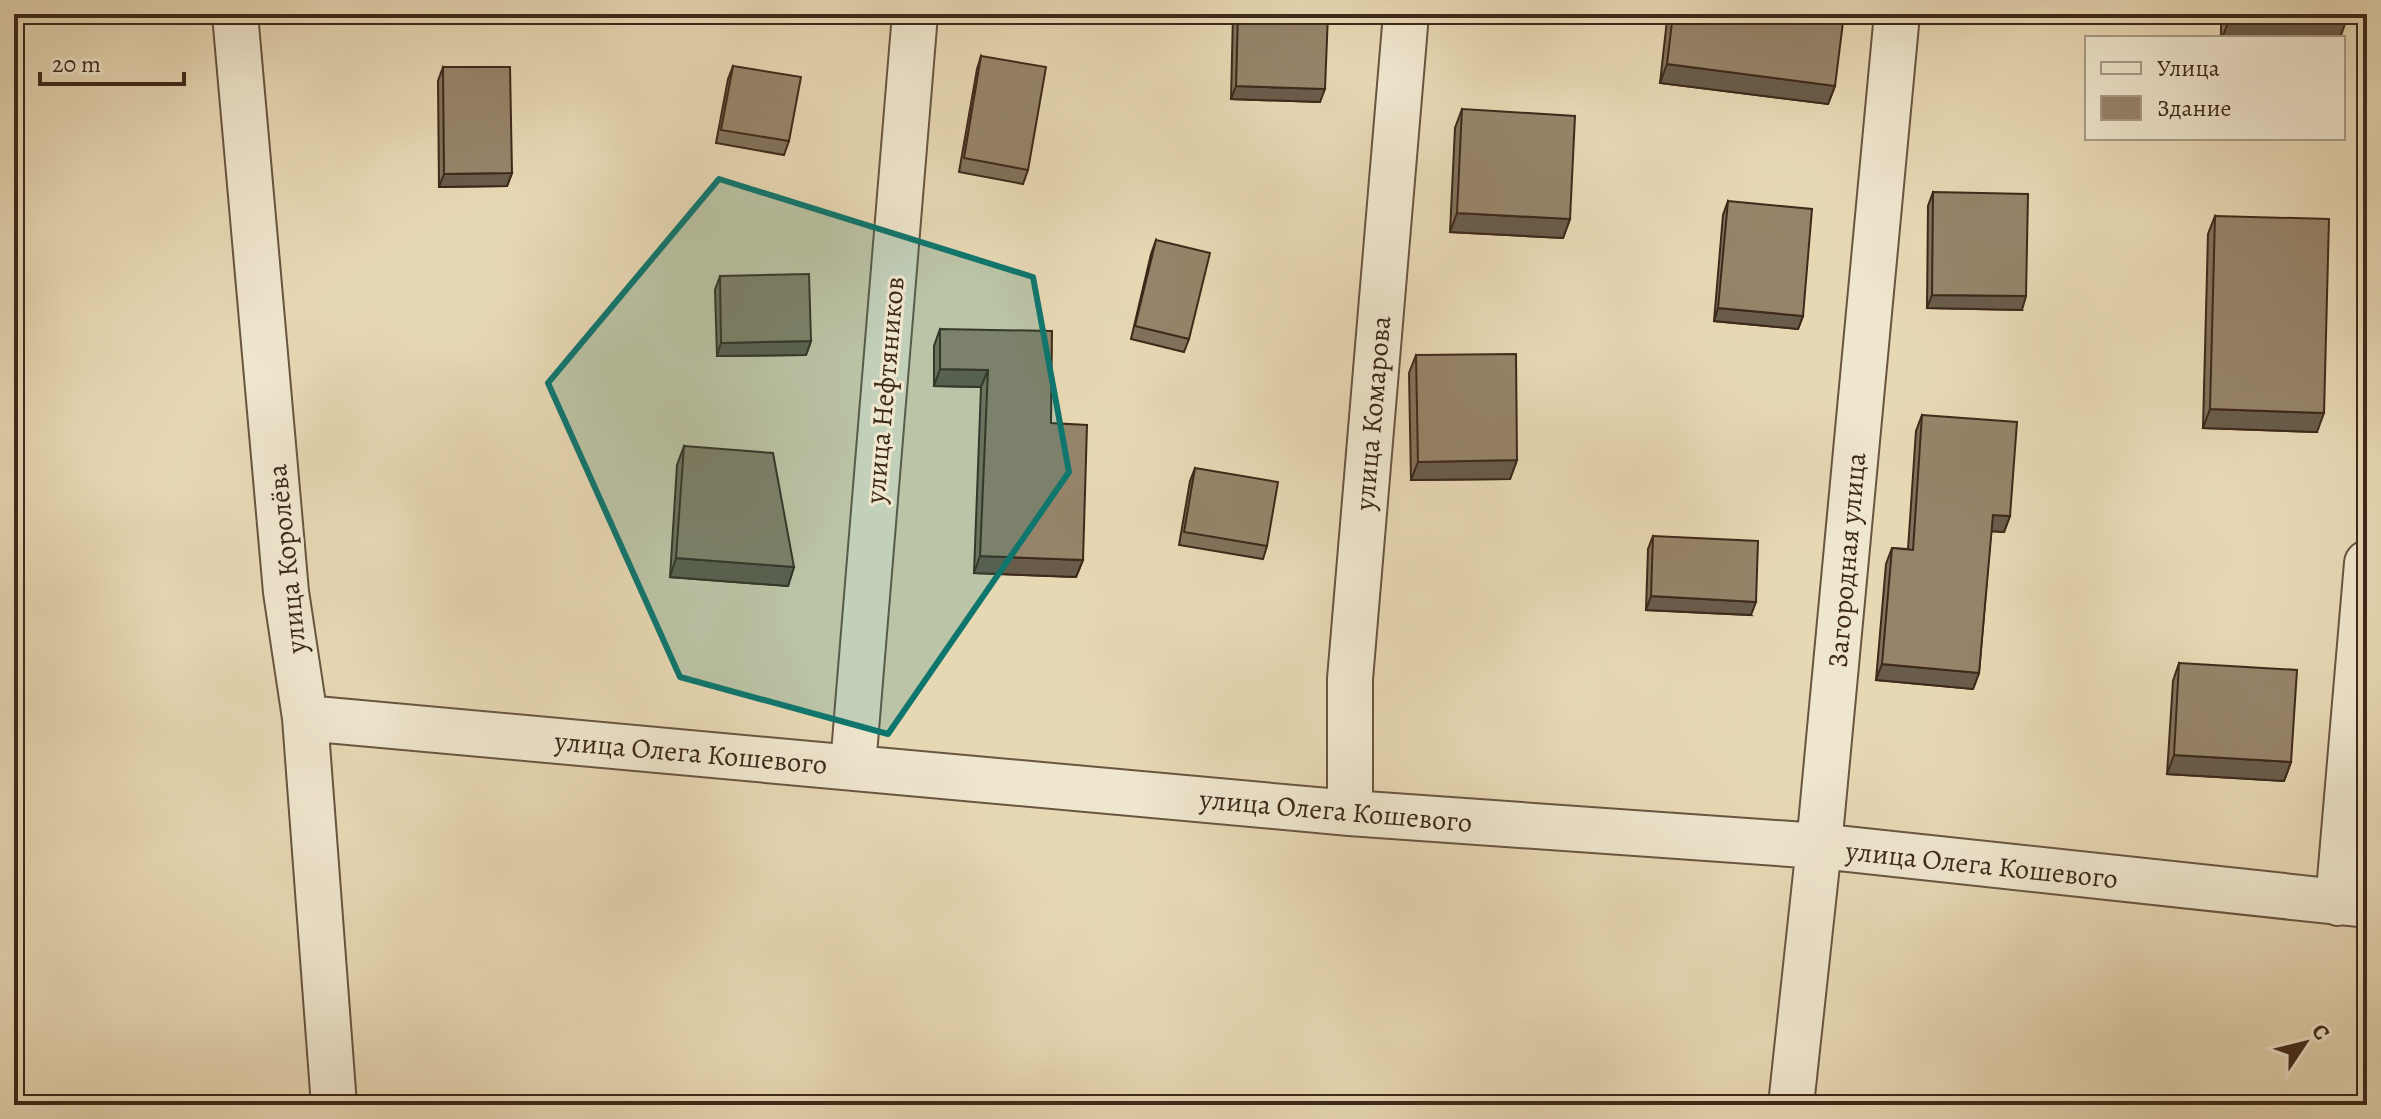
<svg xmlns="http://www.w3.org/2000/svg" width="2381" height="1119" font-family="Alegreya,serif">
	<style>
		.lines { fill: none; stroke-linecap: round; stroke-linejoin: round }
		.minor-casing { stroke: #685540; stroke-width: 48 }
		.minor { stroke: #efe6ce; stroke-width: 44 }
		.wall { fill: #81725b; stroke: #3e291a; stroke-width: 2 }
		.shaded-wall { fill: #695c4a; stroke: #3e291a; stroke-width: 2 }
		.building { fill: #96846a; stroke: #3e291a; stroke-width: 2 }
		.marked { fill: #0f766e; fill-opacity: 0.2; stroke: #0f766e; stroke-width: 6; stroke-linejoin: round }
		.labels { text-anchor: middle; stroke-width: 6; stroke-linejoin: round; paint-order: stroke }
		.street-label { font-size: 28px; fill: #3e291a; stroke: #efe6ce }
	</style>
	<rect width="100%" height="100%" fill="#e7d8b4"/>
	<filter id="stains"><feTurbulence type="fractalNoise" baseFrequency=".0025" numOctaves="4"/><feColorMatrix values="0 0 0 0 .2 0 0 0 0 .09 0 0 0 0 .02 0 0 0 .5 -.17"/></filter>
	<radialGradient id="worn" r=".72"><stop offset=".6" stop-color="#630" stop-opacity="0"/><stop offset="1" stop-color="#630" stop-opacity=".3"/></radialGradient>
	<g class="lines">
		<defs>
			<path id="minor" d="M235,14L286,592L305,718L334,1105
				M305,718L1350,813L1819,846L2367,905
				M853,766L915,14
				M1350,813V679L1406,14
				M2338,903L2367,563
				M1791,1105L1819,846L1897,14"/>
		</defs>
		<use href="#minor" class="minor-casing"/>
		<use href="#minor" class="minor"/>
	</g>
	<path class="wall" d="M1233,14H1328L1320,102L1231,99Z
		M1669,14H1779L1835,86L1828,104L1660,83L1667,20Z
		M2221,14H2345L2340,38H2221Z
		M981,56L1028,170L1023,184L959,172L977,69Z
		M733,66L789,141L784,155L716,143L728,79Z
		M443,67L512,173L507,186L439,187L438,81Z
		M1462,109L1570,219L1563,238L1450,232L1455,128Z
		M1933,192L2022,310L1927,308L1928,206Z
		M1728,201L1803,316L1798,329L1714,321L1723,215Z
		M2215,216L2317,432L2203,428L2208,234Z
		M1156,240L1189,339L1184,352L1131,339L1151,254Z
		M720,276L811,341L806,355L717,356L715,290Z
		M940,329L1051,423L1083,560L1076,577L974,573L981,387L934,386V346Z
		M1416,355L1517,460L1510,479L1411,480L1409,373Z
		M1922,415L2010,516L2004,532L1991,531L1979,673L1973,689L1876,680L1886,564L1892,548L1908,549L1916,431Z
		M684,446L794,567L788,586L670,577L677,465Z
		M1195,468L1267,546L1263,559L1179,545L1190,481Z
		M1653,536L1751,615L1646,610L1648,549Z
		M2179,663L2291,762L2284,781L2167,774L2173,681Z"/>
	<path class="shaded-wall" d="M1464,14H1568L1566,19Z
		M2228,23L2345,24L2340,38H2222Z
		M1667,64L1835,86L1828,104L1660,83Z
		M1236,86L1325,89L1320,102L1231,99Z
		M512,173L507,186L439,187L444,174Z
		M1457,213L1570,219L1563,238L1450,232Z
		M1932,295L2026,296L2022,310L1927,308Z
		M1718,308L1803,316L1798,329L1714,321Z
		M811,341L806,355L717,356L721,343Z
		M940,369L988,370L981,387L934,386Z
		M2210,409L2324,413L2317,432L2203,428Z
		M1517,460L1510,479L1411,480L1418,462Z
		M1993,515L2010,516L2004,532L1987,531Z
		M980,556L1083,560L1076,577L974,573Z
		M676,558L794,567L788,586L670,577Z
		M1651,596L1756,602L1751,615L1646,610Z
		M1882,664L1979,673L1973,689L1876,680Z
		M2174,755L2291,762L2284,781L2167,774Z"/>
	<path class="building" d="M1238,14H1328L1325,89L1236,86Z
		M1673,14H1779L1843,22L1835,86L1667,64Z
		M2228,14H2345V24L2228,23Z
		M981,56L1046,67L1028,170L964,158Z
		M733,66L801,77L789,141L721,130Z
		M443,67H510L512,173L444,174Z
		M1462,109L1575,116L1570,219L1457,213Z
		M1933,192L2028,194L2026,296L1932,295Z
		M1728,201L1812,209L1803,316L1718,308Z
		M2215,216L2329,219L2324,413L2210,409Z
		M1156,240L1210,253L1189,339L1135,326Z
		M809,274L811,341L721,343L720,276Z
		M940,329L1052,331L1051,423L1087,425L1083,560L980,556L988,370L940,369Z
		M1516,354L1517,460L1418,462L1416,355Z
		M1922,415L2017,422L2010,516L1993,515L1979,673L1882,664L1892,548L1913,550Z
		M684,446L773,453L794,567L676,558Z
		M1195,468L1278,482L1267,546L1184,532Z
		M1653,536L1758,541L1756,602L1651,596Z
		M2179,663L2297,670L2291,762L2174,755Z"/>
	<path class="marked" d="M719,179L1033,277L1069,472L888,734L680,677L548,383Z"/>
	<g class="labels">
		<g class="street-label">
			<text transform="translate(884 390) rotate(-85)" y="10">улица Нефтяников</text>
			<text transform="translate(1372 413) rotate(-85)" y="10">улица Комарова</text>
			<text transform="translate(286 559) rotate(-96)" y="10">улица Королёва</text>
			<text transform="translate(1846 560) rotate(-85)" y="10">Загородная улица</text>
			<text transform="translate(691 752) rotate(5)" y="10">улица Олега Кошевого</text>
			<text transform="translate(1336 810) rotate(5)" y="10">улица Олега Кошевого</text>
			<text transform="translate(1982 864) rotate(6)" y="10">улица Олега Кошевого</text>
		</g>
	</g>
	<rect width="2381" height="1119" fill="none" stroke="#e7d8b4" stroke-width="48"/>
	<rect x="16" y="16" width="2349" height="1087" fill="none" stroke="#3e291a" stroke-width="4"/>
	<rect x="24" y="24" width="2333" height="1071" fill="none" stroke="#3e291a" stroke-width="2"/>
	<rect x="2085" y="36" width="260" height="104" fill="#efe6ce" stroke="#a89a86" stroke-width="2"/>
	<rect x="2101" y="62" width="40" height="12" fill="#efe6ce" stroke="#a89a86" stroke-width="2"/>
	<text x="2157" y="76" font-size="24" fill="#3e291a">Улица</text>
	<rect x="2101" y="96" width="40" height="24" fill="#96846a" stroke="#a89a86" stroke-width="2"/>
	<text x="2157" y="116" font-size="24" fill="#3e291a">Здание</text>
	<g transform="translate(2305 1043) rotate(55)" stroke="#efe6ce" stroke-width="6" paint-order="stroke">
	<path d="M0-6L14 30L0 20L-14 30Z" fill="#3e291a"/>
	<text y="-12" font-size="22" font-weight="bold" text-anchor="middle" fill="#3e291a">С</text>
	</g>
	<path d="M40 72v12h144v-12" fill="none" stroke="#3e291a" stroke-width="4"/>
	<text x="52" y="72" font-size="24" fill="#3e291a" stroke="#efe6ce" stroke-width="6" paint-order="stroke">20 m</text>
	<rect width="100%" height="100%" filter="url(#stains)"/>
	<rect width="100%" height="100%" fill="url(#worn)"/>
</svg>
